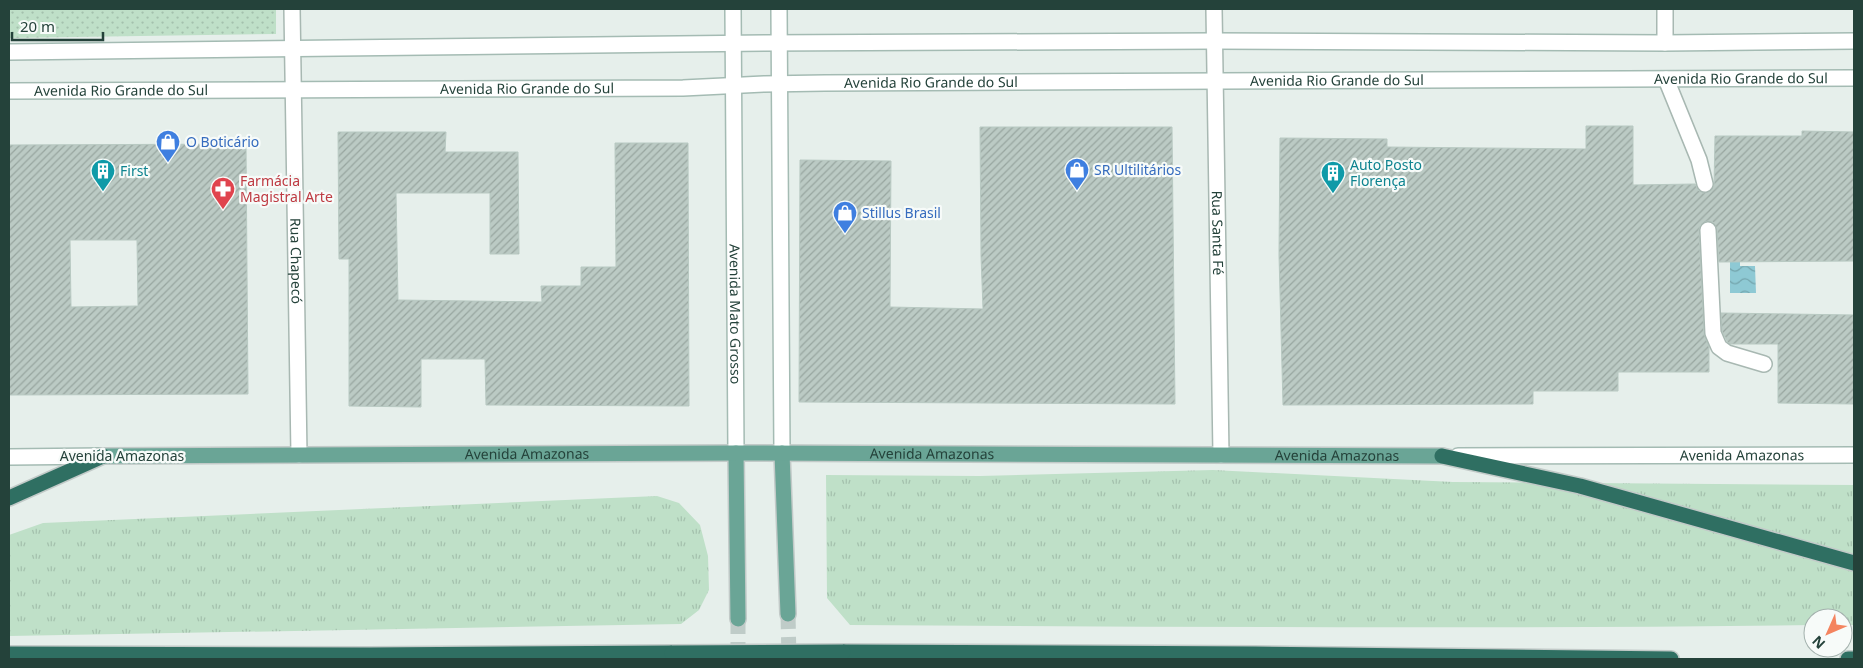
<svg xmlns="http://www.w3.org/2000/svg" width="1863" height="668" font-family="'Noto Sans',sans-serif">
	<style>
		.grass { fill: url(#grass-tufts) }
		.park { fill: url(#park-dots) }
		.water { fill: url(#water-waves) }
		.building { fill: url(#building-hatch); stroke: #b8c9c2; fill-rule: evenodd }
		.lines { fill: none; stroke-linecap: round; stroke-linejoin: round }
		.primary-tunnel { stroke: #bfccc8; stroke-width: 15; stroke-dasharray: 15 8; stroke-linecap: butt }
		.lane-casing { stroke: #a8b8b2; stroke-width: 18 }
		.street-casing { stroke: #a8b8b2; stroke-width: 18 }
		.secondary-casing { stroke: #a4bbb3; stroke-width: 18 }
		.primary-casing { stroke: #c2cac8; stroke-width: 18 }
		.highway-casing { stroke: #c2cac8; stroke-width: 18 }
		.lane { stroke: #fff; stroke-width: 15 }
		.street { stroke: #fff; stroke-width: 15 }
		.secondary { stroke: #fff; stroke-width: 15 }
		.primary { stroke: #6aa596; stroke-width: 15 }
		.highway { stroke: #2f6f62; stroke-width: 15 }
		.highway-bridge-casing { stroke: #c2cac8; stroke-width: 18; stroke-linecap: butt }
		.highway-bridge { stroke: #2f6f62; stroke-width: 15 }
		.labels { text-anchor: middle; stroke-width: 4.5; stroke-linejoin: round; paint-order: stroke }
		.street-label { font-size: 14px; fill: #24423a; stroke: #f7fbf9 }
		.shop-label { font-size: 14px; fill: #366cbe; stroke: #f7fbf9; text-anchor: start }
		.culture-label { font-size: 14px; fill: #0d838f; stroke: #f7fbf9; text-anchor: start }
		.health-label { font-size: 14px; fill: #be3a42; stroke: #f7fbf9; text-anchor: start }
	</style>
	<defs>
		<pattern id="grass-tufts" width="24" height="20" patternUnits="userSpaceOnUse" patternTransform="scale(1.25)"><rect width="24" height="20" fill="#bfe0c8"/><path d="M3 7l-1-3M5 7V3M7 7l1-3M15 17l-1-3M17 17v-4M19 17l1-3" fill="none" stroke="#a4c1ad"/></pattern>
		<pattern id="park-dots" width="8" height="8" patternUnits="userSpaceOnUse" patternTransform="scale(1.25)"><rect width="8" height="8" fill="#bfe0c8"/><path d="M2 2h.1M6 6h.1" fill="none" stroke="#a4c1ad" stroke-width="1.8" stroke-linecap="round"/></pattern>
		<pattern id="water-waves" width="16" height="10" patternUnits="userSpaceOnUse" patternTransform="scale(1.25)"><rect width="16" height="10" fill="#8ec9d4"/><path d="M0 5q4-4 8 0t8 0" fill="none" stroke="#74a5ad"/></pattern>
		<pattern id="building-hatch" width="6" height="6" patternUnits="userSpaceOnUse" patternTransform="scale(1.25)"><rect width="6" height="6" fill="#bbcac4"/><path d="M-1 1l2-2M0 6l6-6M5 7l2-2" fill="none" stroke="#98a6a0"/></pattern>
	</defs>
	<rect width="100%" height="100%" fill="#e6efeb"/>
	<path class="grass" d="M1213,470L1453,482L1854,485V625H1843V618H1813V625C1492,629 1171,627 850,625L827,598L826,475L980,476Z
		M657,496L679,503L700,525L708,556L709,590L699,610L681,624L9,636V535L43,523Z"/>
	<path class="park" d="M9,9H276V34L9,38Z"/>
	<path class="water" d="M1730,251H1740V266H1755L1756,293H1730Z"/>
	<path class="building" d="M1586,126H1633V185L1695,184L1698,190L1703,193L1711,191L1714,186L1715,136H1802V131L1854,132V261L1719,262L1717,229L1713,222L1707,221L1700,225L1699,230L1704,333L1709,347V372H1618V391H1533V404L1283,405L1279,255L1280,138L1387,139V147L1586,149Z
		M980,127H1172L1175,404L799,402L800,160L891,161L890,307L983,309L981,256Z
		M338,132H446L445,152H518L519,254H490V193H396L398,300L542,302L541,286H581V267H616L615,143H688L689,406L486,405L485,359H421V407L349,406V259H339Z
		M246,144L248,394L9,395V145ZM70,240H137L138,306L71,307Z
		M1721,313L1854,315V404L1778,403V344H1730L1727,341L1722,331Z"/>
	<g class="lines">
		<path class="primary-tunnel" d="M788,614L789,659
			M738,619V659"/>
		<defs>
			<path id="lane" d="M1666,79L1699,160L1705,184
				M1708,230L1713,333L1719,347L1727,353L1764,364"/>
			<g id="street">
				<path id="s1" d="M292,9L299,455"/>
				<path id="s2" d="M1214,9L1221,455"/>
				<path d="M1665,9V43"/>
			</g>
			<g id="secondary">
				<path id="s3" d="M733,9L736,453"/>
				<path d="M779,9L782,453"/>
				<path d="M9,52L764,43L1214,41L1665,43L1854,41"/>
				<path id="s4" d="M9,91L683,88L764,84L825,83L1854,78"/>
				<path id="s5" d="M1458,456L1854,455"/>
				<path d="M9,457L103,456"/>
			</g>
			<g id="primary">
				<path d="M736,453L738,619"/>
				<path d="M782,453L788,614"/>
				<path id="s6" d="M103,456L736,453L1442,456"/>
			</g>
			<path id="highway" d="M1442,456L1580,486L1854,563
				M9,498L103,456
				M843,652L1255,654L1671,659
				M9,654L369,655L672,653
				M1848,659H1854"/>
		</defs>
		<use href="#lane" class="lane-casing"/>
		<use href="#street" class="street-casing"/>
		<use href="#secondary" class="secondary-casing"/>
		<use href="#primary" class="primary-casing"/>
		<use href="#highway" class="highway-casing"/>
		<use href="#lane" class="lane"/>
		<use href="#street" class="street"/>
		<use href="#secondary" class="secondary"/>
		<use href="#primary" class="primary"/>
		<use href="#highway" class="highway"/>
		<defs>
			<path id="highway-bridge" d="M672,653L843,652"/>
		</defs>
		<use href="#highway-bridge" class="highway-bridge-casing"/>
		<use href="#highway-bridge" class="highway-bridge"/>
	</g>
	<defs>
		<symbol id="shop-pin" viewBox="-11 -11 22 30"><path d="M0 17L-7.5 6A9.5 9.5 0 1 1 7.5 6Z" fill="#3f7fe0" stroke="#f7fbf9"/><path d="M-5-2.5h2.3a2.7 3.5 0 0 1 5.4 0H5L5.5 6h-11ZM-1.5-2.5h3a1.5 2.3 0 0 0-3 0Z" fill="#fff"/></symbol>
		<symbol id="building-pin" viewBox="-11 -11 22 30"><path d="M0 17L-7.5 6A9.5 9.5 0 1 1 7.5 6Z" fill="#0f9aa8" stroke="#f7fbf9"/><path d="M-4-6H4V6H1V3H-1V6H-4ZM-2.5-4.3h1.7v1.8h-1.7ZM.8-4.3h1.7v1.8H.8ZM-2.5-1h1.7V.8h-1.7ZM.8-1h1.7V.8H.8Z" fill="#fff"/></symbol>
		<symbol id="pharmacy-pin" viewBox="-11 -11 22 30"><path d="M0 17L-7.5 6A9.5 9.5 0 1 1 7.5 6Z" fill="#e0444e" stroke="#f7fbf9"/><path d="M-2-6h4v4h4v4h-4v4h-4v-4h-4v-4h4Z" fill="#fff"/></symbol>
	</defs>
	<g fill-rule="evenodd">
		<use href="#shop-pin" x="154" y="128" width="28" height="38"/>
		<use href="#shop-pin" x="1063" y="156" width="28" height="38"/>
		<use href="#building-pin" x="89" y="157" width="28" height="38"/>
		<use href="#building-pin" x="1319" y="159" width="28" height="38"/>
		<use href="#pharmacy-pin" x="209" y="175" width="28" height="38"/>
		<use href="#shop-pin" x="831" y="199" width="28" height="38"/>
	</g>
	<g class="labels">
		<g class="street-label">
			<text dy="5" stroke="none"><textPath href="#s4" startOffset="1732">Avenida Rio Grande do Sul</textPath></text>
			<text dy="5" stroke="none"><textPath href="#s4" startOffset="1328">Avenida Rio Grande do Sul</textPath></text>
			<text dy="5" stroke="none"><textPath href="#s4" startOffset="922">Avenida Rio Grande do Sul</textPath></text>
			<text dy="5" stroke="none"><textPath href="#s4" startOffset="518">Avenida Rio Grande do Sul</textPath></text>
			<text dy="5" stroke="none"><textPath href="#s4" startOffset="112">Avenida Rio Grande do Sul</textPath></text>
			<text dy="5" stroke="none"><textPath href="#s2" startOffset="224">Rua Santa Fé</textPath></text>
			<text dy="5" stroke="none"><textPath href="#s1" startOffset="252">Rua Chapecó</textPath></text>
			<text dy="5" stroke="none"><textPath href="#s3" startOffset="305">Avenida Mato Grosso</textPath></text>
			<text dy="5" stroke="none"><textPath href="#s6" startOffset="424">Avenida Amazonas</textPath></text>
			<text dy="5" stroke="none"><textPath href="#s6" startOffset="829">Avenida Amazonas</textPath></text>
			<text x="122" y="461">Avenida Amazonas</text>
			<text dy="5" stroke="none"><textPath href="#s6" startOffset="1234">Avenida Amazonas</textPath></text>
			<text dy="5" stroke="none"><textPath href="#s5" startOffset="284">Avenida Amazonas</textPath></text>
		</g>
		<g class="shop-label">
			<text x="186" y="147">O Boticário</text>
			<text x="1094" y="175">SR Ultilitários</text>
			<text x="862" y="218">Stillus Brasil</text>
		</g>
		<g class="culture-label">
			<text x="1350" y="170">Auto Posto<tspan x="1350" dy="16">Florença</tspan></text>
			<text x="120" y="176">First</text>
		</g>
		<g class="health-label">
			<text x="240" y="186">Farmácia<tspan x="240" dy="16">Magistral Arte</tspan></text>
		</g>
	</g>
	<rect width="1863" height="668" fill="none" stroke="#24423a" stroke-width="20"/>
	<g transform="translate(1828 633) rotate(225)"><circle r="24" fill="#f7fbf9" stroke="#a3b1ad"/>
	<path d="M0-4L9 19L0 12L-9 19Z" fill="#f4845f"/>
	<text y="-8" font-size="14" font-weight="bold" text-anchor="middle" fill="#24423a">N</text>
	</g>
	<path d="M12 32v8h91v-8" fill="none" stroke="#24423a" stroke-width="2.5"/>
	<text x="20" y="32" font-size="15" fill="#24423a" stroke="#f7fbf9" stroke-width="4" paint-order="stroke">20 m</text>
</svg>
